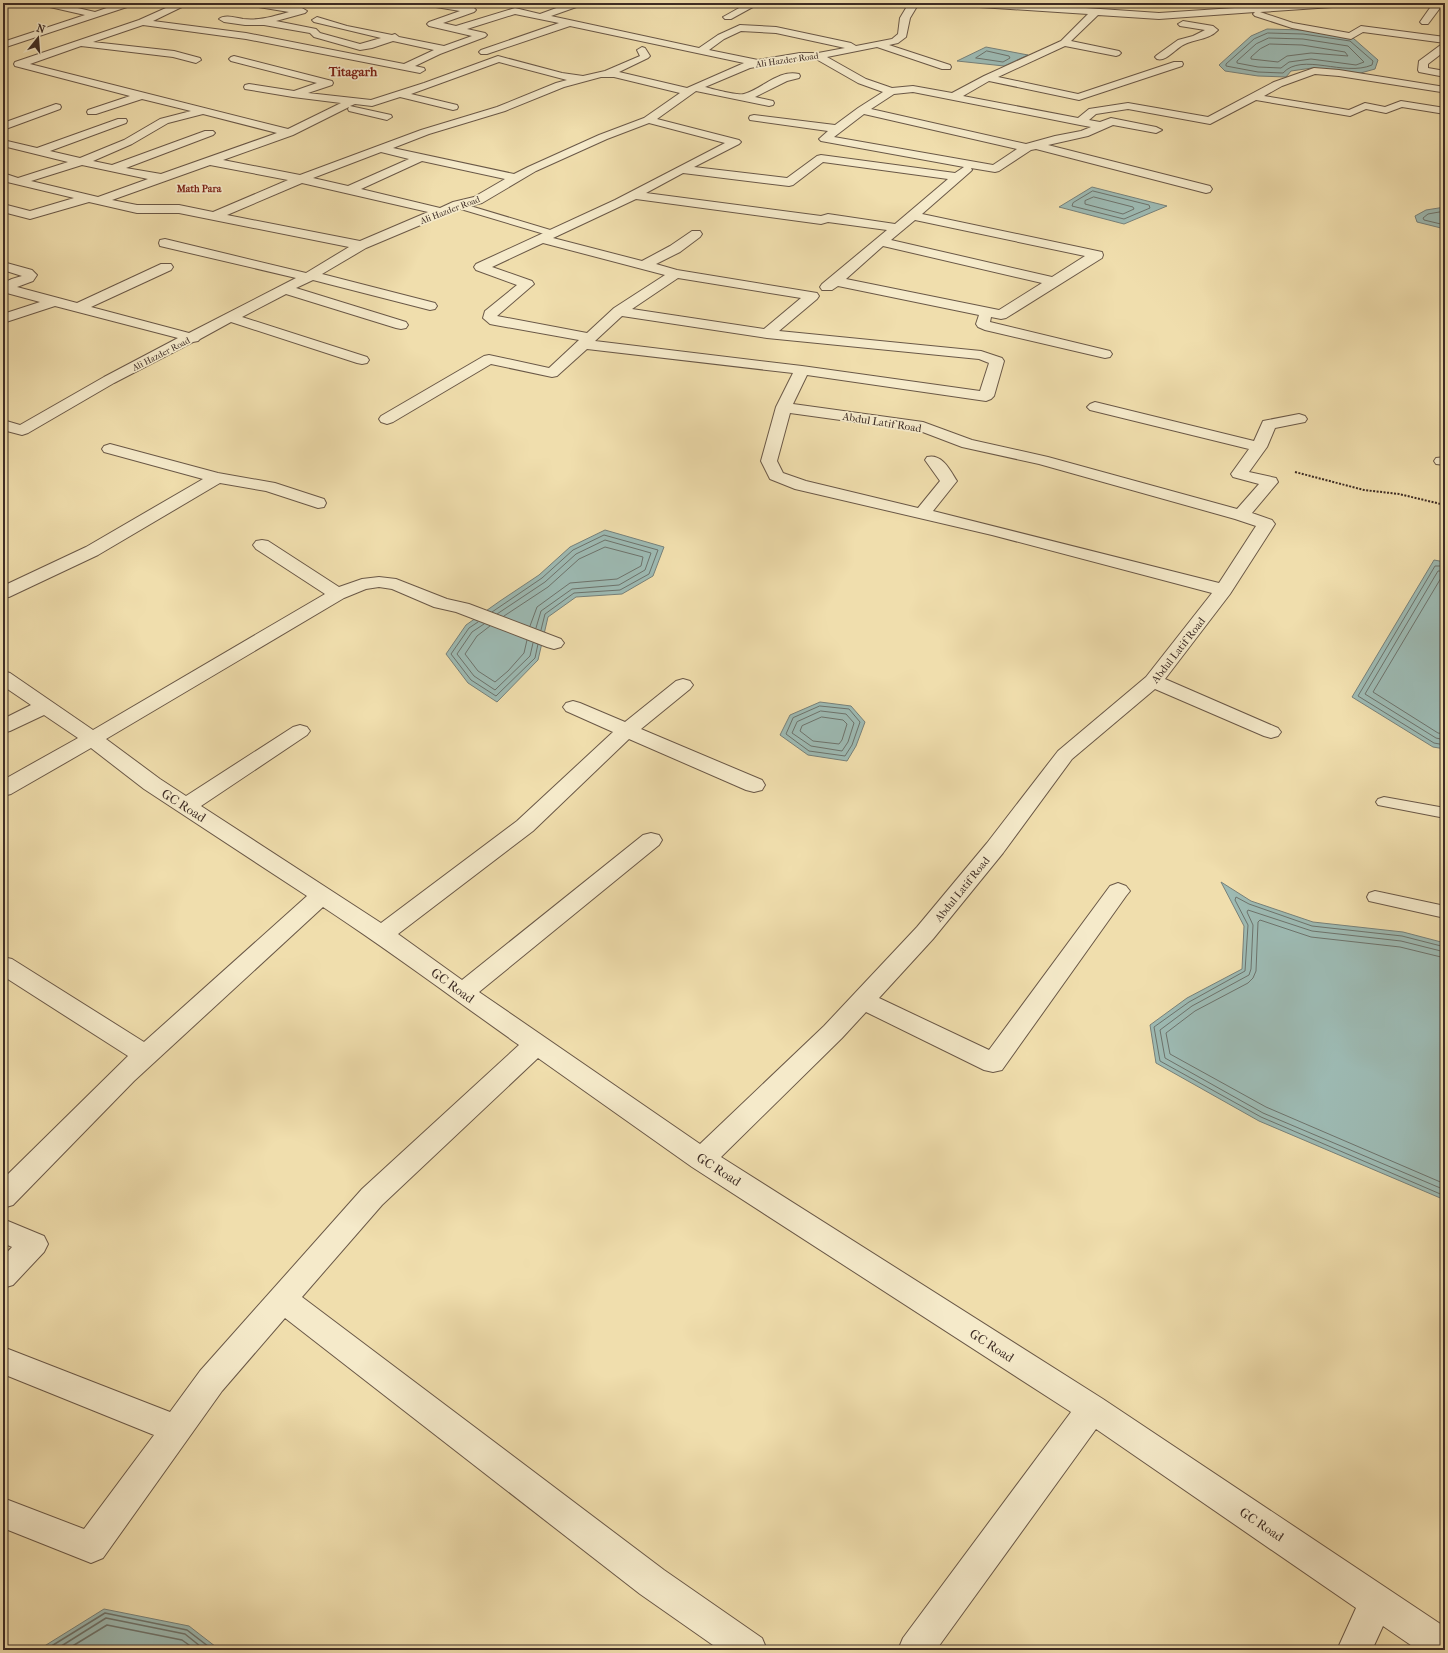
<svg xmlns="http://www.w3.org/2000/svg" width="1448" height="1653" font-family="'IM FELL French Canon',serif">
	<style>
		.water { fill: #9dbab3; stroke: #77817a }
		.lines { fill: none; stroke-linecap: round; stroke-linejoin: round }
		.shore-far1 { stroke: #6d736c; stroke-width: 1 }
		.shore { stroke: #6d736c; stroke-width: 1.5 }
		.lane-casing { stroke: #6a5847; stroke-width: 2 }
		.street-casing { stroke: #6a5847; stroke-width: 2 }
		.path { stroke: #3d2c25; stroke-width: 2; stroke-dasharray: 2 1.5; stroke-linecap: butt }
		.lane { fill: #f5eaca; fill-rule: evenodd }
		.street { fill: #f5eaca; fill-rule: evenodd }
		.labels { text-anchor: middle; stroke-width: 3.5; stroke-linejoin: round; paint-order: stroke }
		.far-street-label { font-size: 9px; fill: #3d2c25; stroke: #f5eaca }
		.far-neighbourhood-label { font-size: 10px; font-weight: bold; fill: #7a1f14; stroke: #f5eaca }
		.street-label { font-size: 11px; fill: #3d2c25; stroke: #f5eaca }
		.far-district-label { font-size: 13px; font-weight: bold; fill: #7a1f14; stroke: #f5eaca }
		.near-street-label { font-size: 13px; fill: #3d2c25; stroke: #f5eaca }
	</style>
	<rect width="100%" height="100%" fill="#f0dead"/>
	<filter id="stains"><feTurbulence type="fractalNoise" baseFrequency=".005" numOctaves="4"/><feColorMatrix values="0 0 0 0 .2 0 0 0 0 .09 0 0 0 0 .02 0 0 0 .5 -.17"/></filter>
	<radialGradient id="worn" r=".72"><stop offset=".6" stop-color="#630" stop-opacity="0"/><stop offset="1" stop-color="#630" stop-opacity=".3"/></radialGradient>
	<path class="water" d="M1267,29L1303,30L1353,38L1378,60L1375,69L1357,74L1312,68L1291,71L1286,77L1258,76L1225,71L1219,65L1251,36Z
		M986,47L1028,55L1004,66L957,61Z
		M1092,187L1167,206L1124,224L1059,207Z
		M1445,207V229L1417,222L1415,216L1426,210Z
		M605,530L664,547L653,576L622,594L576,597L548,617L538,660L497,702L468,683L446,654L466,625L500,601L539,575L570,547Z
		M1434,560L1445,562V749L1433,747L1352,697Z
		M820,702L851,706L865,722L856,746L847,761L808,755L780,735L790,715Z
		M1221,882L1251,901L1313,922L1403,932L1445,943V1200L1259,1121L1156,1063L1150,1025L1187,998L1242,969L1244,926Z
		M104,1609L189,1626L220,1650H38Z"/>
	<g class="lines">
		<path class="shore-far1" d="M1268,33L1303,34L1350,41L1373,61L1372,65C1344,77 1302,52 1283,73L1258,72L1226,66V64L1254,39Z
			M1269,38L1303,39L1348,46L1364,62L1356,65L1311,59L1289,62L1281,68L1258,67L1237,63V61L1256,44Z
			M1270,44L1302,45L1345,52L1348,56L1311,53L1287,56L1278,62L1251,59V57L1260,49Z
			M987,51L1009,56L1010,58L1003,62L976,58Z
			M1093,191L1149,205L1150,208L1124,219L1072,206L1073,203Z
			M1094,197L1133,207L1134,209L1123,214L1085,204V201Z
			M1445,211L1428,214L1423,218L1424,220L1445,225
			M1445,566H1435L1358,696L1434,743L1445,745
			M1445,571H1438L1365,694L1436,738L1445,740
			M1445,577L1441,578L1373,692L1438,733L1445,734
			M492,612L542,578L573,550L604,535L658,550L649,574L620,590L574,593L545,614L541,630
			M497,614L545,582L576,554L605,540L651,553L645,570L619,585L572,589L541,611L536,628
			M504,616L548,587L579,559L605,547L643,557L641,566L617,579L570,583L537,607L530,626
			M478,622L469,628L451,654L471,680L496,696L535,658L538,644
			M484,624L472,632L457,654L474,676L495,690L530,656L533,643
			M490,626L477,636L465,654L478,671L495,682L508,671L524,653L527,640
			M820,706L849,709L860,722L852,745L845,756L809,751L786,734L793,718Z
			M821,711L846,714L854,723L848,742L842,751L811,746L792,733L797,722Z
			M822,717L843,720L847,724L842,740L839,744L813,741L800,731L802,726Z
			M1445,947L1402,936L1312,926L1249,904L1236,897L1235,900L1248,925L1245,971L1189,1002L1154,1027L1160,1061L1261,1117L1445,1196
			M1445,952L1401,941L1312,931L1248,910L1247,912L1253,925L1251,969L1249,975L1192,1006L1160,1030L1165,1058L1263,1113L1445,1190
			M1445,958L1400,947L1311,937L1260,920L1258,922L1256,971L1253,978L1248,983L1195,1011L1166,1033L1170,1054L1266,1107L1445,1184"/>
		<path class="shore" d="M45,1650L105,1613L187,1630L213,1650
			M55,1650L106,1618L185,1634L205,1650
			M66,1650L107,1625L182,1640L196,1650"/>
		<defs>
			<path id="lane" d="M457,202L557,232L559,234L557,236H551L454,207L453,205Z
				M1445,457V465L1436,464L1434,461L1436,458Z
				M1384,797L1445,808V818L1378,805L1376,802L1378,799Z
				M1375,891L1445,906V918L1369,901L1367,897L1369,893Z"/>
			<path id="street" d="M3,3H16L14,5L3,8Z
				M39,3H56L95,12L121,3H135L133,5L3,48V42L85,15L41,5Z
				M177,3H190L153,21L246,33L404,64L434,50L393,41L372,48L360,50L314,37L310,33L264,25H245L224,22L219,19C225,14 236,18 243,19C260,21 274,16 289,12L252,6L247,3H269L302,8L307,11L305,13L276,21L316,29L320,33L360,44L381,38L314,22L312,20L317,17L347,26L392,35L395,34L399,37L444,46L472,36L429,26L427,24L429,22L460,11L430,6L425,3H446L474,8L476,10L474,12L443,23L456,26L515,8L540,14L570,3H584L582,5L551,16L699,48L718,35L740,25L776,27L851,43L856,46L892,39L898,34L900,18L909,3H919L910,18L906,37L898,43L889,45L950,65L951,67L950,69H942L877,47L827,57L866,79L892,88L913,86L952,93L984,76L1061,41L1088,14L964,6L959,3H1013L1159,13L1308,3H1352L1347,6L1260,12L1293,23L1349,33L1361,26L1445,37V43L1363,32L1351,39L1292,28L1255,16L1253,14L1255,12L1159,19L1098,15L1071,41L1119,51L1121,53L1119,55L1116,56L1065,46L998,77L1078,94L1174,62H1182L1183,64L1182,66L1079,100L989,81L963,96L1078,118L1089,109L1128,103L1208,117L1274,82L1314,68L1339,70L1445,87V91L1441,92L1339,76L1315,74L1282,86L1264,96L1349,110L1365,103L1385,107L1401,101L1445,108V114L1402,107L1386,113L1366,109L1350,116L1256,100L1210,124L1128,109L1096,114L1089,120L1100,122L1111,118L1156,127L1162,130L1156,133L1113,125L1088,136L1048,145L1210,186L1212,189L1210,192L1206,193L1036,149L1031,150L999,171L995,172L971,168L972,170L970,172L922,214L1102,252L1103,255L1102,258L1006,318L1001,319L991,317L990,322L1110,351L1112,354L1110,357L1105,358L985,330L978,327L976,324L979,315L838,286L832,290H822L820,287L822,284L887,230L828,222L821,224L636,199L553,238L642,261L670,246L692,231H700L702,234L700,237L680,252L656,264L677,270L817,293L819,296L817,299L779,331L981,351L1002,358L1004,361L994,396L991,399L986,401L807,375L793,404L923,422L972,440L1048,457L1237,509L1259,484L1233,477L1231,474L1249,449L1090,410L1087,407L1090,404L1095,402L1254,441L1263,421L1299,414L1305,416L1307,419L1305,422L1275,428L1267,447L1249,472L1276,478L1278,482L1252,513L1272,520L1275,524L1230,594L1165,679L1278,728L1281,732L1278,736L1271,738L1264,736L1155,689L1072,759L1003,853L933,939L879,998L989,1050L1110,886L1118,883L1126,886L1130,891L1126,896L1002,1070L993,1072L984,1070L866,1012L842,1038L721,1157L1103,1399L1445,1627V1650H1418L1383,1626L1372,1650H1337L1356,1608L1096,1429L936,1650H898L903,1638L1071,1412L692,1167L538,1058L382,1205L302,1297L664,1570L762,1638L767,1650H720L640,1594L285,1318L222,1391L103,1558L91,1563L3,1528V1498L84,1529L154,1435L3,1374V1347L170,1412L200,1371L362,1189L519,1045C454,999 390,951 323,907L134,1081L13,1205L3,1208V1179L128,1056L3,976V957L12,959L144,1042L307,896L144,789L91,748L11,794L3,796V780L78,738L44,715L10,731L3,733V719L31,705L3,686V671L10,673L93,730L325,594L256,549L253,545L256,541L262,540L268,541L339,587L362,579L379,577L396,579L447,599L469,604L561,639L564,643L561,647L554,649L547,647L456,612L434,607L392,589L379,587L366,589L344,598L106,739L160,779L186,796L293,727L300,725L307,727L310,731L307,735L201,806L381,923L517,821L613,732L566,711L563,707L566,703L573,701L580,703L625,722L676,681L683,679L690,681L693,685L690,689L641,729L762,780L765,785L762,790L754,792L746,790L629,739L533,831L398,934L462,980L643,835L651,833L659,835L662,840L659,845L479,992L700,1144L824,1026L917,927L987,843L1058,751L1146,677L1212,593L992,535L795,489L770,479L761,461L776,407L793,373L587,349L557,376L552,377L491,364L393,422L387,424L381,422L379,419L381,416L484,356L489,355L549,368L579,340L495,325L490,324L483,318L485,311L517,285L476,270L474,267L476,264L615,200L725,143L649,123L607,139L536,171L482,203L461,208L366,248L322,274L435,303L437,306L435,309L430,310L313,280L296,288L406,322L408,325L406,328L401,329L396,328L286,294L242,317L367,357L369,360L367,363L362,364L357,363L231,322L200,339L198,341L193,342L114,383L28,433L22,435L3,430V420L20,425L104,377L178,338L55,306L3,323V314L40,302L3,292C2,280 12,279 22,276L3,270V262L32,270L37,275L33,281L17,287L77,303L161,264H171L173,267L171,270L91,307L189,333L296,278L160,246L159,243L160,240L165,239L306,273L349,247L179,213H137L89,202L30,219L3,212V204L30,211L74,198L3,181V173L18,178L68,162L3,146V140L37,148L118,119H126L127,121L126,123L50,151L80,158L124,140L160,119L191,111L142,99L96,114H88L87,112L88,110L130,96L15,66L14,64L15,62L139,20ZM515,14L559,23L481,50L479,52L481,54H487L570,26L744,63L687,88L619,72L648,58L650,56L645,48L642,47L637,50L640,56L605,71L583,76L562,73L498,56L424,83L371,100L308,93L332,85L333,83L332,81L234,56L231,57L229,59L231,61L317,83L294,91L249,84L245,85L244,87L245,89L293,97L341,103L288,129L30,64L81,46L173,57L196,63L201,60L200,58L174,51L93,42L143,25L246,39L420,73L425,70L424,68L415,66L440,54L485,37L487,35L485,33L467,29ZM741,31L776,33L845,48L818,53H800L758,60L709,50L724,39ZM800,59H816L858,83L883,92L858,108L835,125L754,115L750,116L749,118L750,120L828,131L819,139L821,141L964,167L955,173L821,155L817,156L787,178L694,167L739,144L741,142L739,140L657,119L696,91L769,106L773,105L774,103L773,101L755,97L787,81L799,78L800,76L799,74C779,69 762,89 744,94C739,96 712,89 705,87L750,68ZM499,62L567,80L556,83L497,107L421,130L300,175L223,160L293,135L349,107L348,109L349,111L387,120L392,117L391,115L350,106L355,104L372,106L400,97L453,110L457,109L458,107L457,105L411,94ZM601,77H614L680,93L644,118L599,135L528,167L514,174L393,148L429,134L505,111L564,87ZM913,92L1080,125L1091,127L1081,131L1055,136L1026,144L871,109L894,94ZM203,114L277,133L161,174L126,168L213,135L215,133L213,131H205L112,165L93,161L132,144L168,123ZM864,114L1017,149L993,165L834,137ZM381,152L409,159L348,186L313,178ZM422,161L505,179L474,197L453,202L440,208L361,189ZM823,162L948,179L895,224L828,214L821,216L646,193L683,173L789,186L793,185ZM82,165L148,179L98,197L31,181ZM210,165L288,180L213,212L179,205H137L112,200ZM302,183L428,212L360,241L227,215ZM915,220L1085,256L1052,277L891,240ZM543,243L665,275L614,308L587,333L497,316L534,284L532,281L492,267ZM883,246L1042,283L999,310L846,279ZM678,278L801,298L764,329L632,309ZM622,316L767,338L979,359L989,363L980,391L802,366L595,341ZM790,413L920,431L962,447L1039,464L1235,519L1256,526L1219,583L933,511L957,481C950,470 942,453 927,457L925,460L940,481L918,508L806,481L783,473L777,461Z
				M748,3H760L731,19H725L723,17Z
				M1429,3L1443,4L1428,24H1422L1420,22L1432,5Z
				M1183,21L1213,26L1218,30C1209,40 1194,39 1183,45C1175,49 1166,62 1157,59L1155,57L1157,55L1178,40L1193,36L1205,30L1180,26L1178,24Z
				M1445,43V51L1428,64V68L1445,71V77L1419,72L1418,70L1419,61L1442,44Z
				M56,104L60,105L61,107L60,109L3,130V123Z
				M110,444L218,473L275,483L324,499L326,503L324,507L318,508L266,491L220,483L98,555L9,597L3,598V586L86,547L203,479L104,452L102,449L104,446Z
				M3,1219L44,1236L48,1244L44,1252L13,1285L3,1288V1257L12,1247L3,1243Z"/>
		</defs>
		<use href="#lane" class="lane-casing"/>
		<use href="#street" class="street-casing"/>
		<path class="path" d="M1295,472L1364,490L1399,494L1445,505"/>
		<use href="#lane" class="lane"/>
		<use href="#street" class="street"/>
	</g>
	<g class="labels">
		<g class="far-street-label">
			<text transform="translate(787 60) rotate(-8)" y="3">Ali Hazder Road</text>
			<text transform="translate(450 210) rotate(-21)" y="3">Ali Hazder Road</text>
			<text transform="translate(161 354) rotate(-27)" y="3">Ali Hazder Road</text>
		</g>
		<g class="far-neighbourhood-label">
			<text x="199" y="192">Math Para</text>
		</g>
		<g class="street-label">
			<text transform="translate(882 422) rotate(9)" y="4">Abdul Latif Road</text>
			<text transform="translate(1178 650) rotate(-52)" y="4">Abdul Latif Road</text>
			<text transform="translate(962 889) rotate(-51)" y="4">Abdul Latif Road</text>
		</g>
		<g class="far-district-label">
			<text x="353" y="76">Titagarh</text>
		</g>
		<g class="near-street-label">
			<text transform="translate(184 805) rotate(33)" y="5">GC Road</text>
			<text transform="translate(453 985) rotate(36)" y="5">GC Road</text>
			<text transform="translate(719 1169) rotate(33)" y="5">GC Road</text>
			<text transform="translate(992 1345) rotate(33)" y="5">GC Road</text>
			<text transform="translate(1262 1524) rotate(34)" y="5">GC Road</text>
		</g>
	</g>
	<rect width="1448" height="1653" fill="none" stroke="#f0dead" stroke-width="16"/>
	<rect x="4" y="4" width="1440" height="1645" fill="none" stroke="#3d2c25" stroke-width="2"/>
	<rect x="8" y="8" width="1432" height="1637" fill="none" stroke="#3d2c25"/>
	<g transform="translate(38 38) rotate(17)" stroke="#f5eaca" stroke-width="3" paint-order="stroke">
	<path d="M0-3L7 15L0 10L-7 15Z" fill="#3d2c25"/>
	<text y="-6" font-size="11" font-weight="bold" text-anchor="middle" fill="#3d2c25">N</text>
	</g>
	<rect width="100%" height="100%" filter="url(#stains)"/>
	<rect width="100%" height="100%" fill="url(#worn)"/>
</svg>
